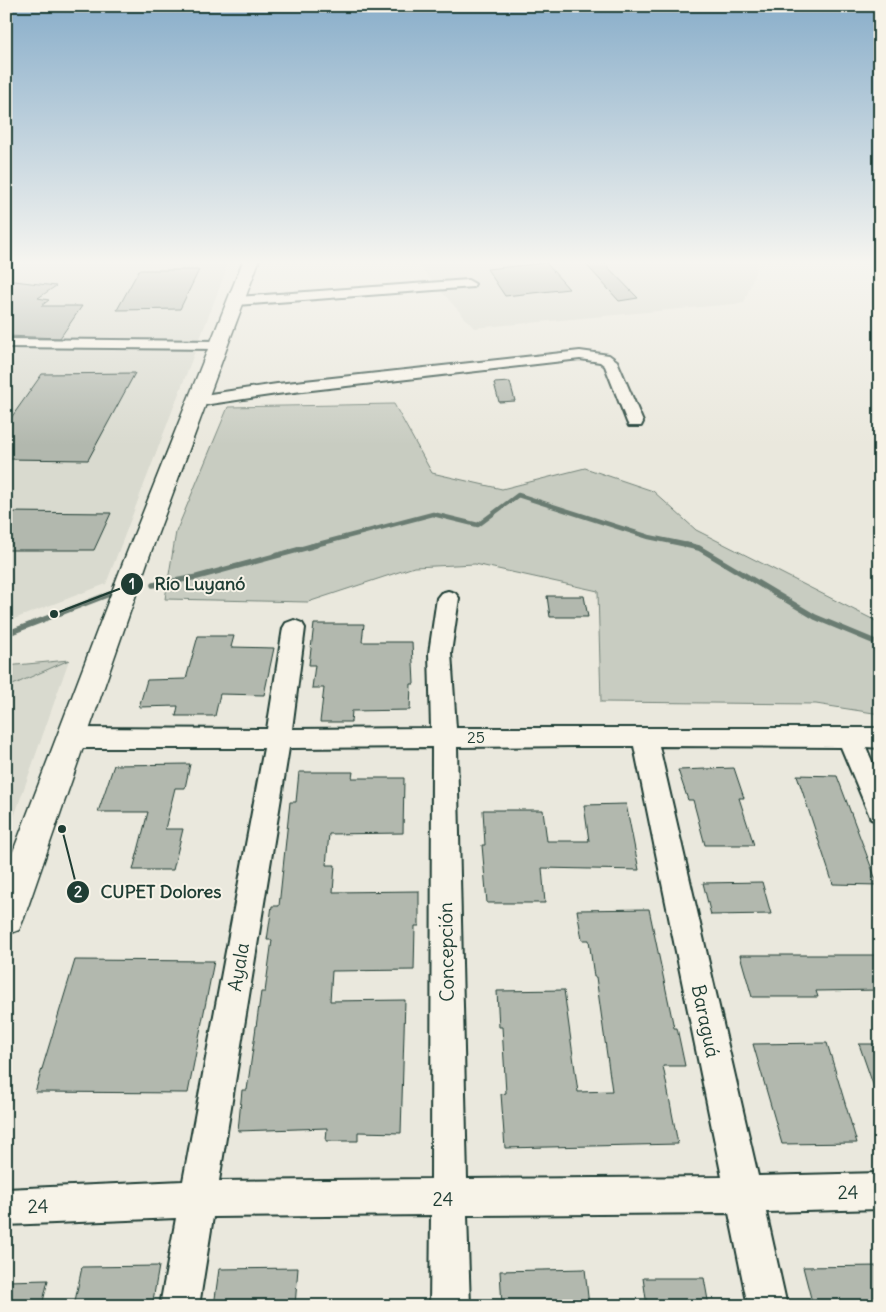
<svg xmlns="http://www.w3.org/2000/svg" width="886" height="1312" font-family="Delius,sans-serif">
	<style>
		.built { fill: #d9dacf }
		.green { fill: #c8ccc1; stroke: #74847a }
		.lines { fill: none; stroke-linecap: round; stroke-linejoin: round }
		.stream-far1 { stroke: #6a7c72; stroke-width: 4.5 }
		.stream { stroke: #6a7c72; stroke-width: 5.5 }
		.building { fill: #b2b8ae; stroke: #1f3d34 }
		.minor-casing { stroke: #1f3d34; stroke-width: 4 }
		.secondary-casing { stroke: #1f3d34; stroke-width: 3 }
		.minor { fill: #f7f3e8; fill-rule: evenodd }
		.secondary { fill: #f7f3e8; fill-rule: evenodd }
		.labels { text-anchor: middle; stroke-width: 4; stroke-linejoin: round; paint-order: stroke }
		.street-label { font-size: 16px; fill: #1f3d34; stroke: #f7f3e8 }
		.near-street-label { font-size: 19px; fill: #1f3d34; stroke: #f7f3e8 }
		.leader { fill: none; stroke: #1f3d34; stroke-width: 2 }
		.callout-dot { fill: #1f3d34; stroke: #f7f3e8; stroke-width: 2 }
		.mark-label { font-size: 15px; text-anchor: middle; font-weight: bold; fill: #fff }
		.callout-label { font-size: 18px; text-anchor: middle; font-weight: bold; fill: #1f3d34; stroke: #f7f3e8; stroke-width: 4; stroke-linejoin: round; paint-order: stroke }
	</style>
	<rect width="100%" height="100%" fill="#eae8dd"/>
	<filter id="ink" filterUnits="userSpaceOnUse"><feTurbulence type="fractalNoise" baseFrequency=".02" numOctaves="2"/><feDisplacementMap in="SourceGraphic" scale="10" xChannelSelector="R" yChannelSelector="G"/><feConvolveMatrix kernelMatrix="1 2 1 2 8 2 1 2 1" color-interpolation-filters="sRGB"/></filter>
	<g filter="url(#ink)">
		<path class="built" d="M6,261H227L225,273L106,584L6,622Z
			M425,261H759L744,303L474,328L417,264Z
			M69,660L6,840V688Z"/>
		<path class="green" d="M394,404L432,473L502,489L585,468L653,491L696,530L880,623V714L816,704L601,702L598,591L475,564L414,567L308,602L165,599L176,532L228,407Z
			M69,660L6,688V666Z"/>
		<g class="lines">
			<path class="stream-far1" d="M311,546L433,514L478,525L518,495L649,537L692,546"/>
			<path class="stream" d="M686,545L699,548L815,617L880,644
				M153,585L197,577L316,545
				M6,634L112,593"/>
		</g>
		<path class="building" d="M583,261H602L638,298L619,301Z
			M546,263L569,289L505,296L487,269Z
			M139,270H199L180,309L117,310Z
			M6,280L56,286L38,298L49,300L41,306H82L60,338L6,336Z
			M135,373L88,460L6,459V425L42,374Z
			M510,382L515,401L499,402L494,383Z
			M6,512L111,513L94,550H6Z
			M547,596H584L588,617H550Z
			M314,624H364L362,642H412L414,684H411L410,710L352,711L351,722H320L324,688H312L315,665H309Z
			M198,636H234L231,647L274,648L264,695L220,694L215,716H176L178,706L139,707L147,680L186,679Z
			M190,764L185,788H175L165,829H183L173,870H133L148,812H98L114,765Z
			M734,768L744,798H739L754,845H705L693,800H688L678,770Z
			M299,772H353L352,778H404L403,833L329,834L326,865H335L333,892L419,891V926H415L414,970L332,971L330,1001L405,1000L401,1133L358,1132V1141H326L327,1128L238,1131L242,1090H247L261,992H265L272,940H267L272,906H279L290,802H296Z
			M797,775L837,776L878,885L833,884Z
			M626,804L639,870L542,868L545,903H487L482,845H485L483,810H543L547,841H589L584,805Z
			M762,882L771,914L711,915L703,883Z
			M649,909L674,1028H677L685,1066H663L678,1144L505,1148L501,1094L506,1093L502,1027H499L497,991L564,990L578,1092L612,1091L596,977H594L589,940H582L577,910Z
			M740,955H880V990L816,991L818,997H752Z
			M75,960L214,961L188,1093L35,1092Z
			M827,1043L857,1143L782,1144L753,1044Z
			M859,1044H880V1095L877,1096Z
			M159,1266L152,1306H74L82,1267Z
			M880,1266V1306H813L803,1267Z
			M298,1268L295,1306H214L219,1269Z
			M585,1269L589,1306H502L500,1271Z
			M643,1278H704L709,1306H647Z
			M48,1280L42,1306H6V1281Z"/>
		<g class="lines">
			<defs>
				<path id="minor" d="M468,280L475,284L473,287L237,305L230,301L237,297Z
					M6,339L219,341L226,345L219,349L6,347Z
					M580,351L609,355L617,361L643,422L641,426H629L627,422L605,366L600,362L580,359L277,394L197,406L189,401L197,396L277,384Z
					M448,591L455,593L459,598L451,653L456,728H880V748L866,747L880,780V822L871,819L841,747L659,746L758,1176L880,1173V1209L766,1212L787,1306H748L729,1213L467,1215L470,1306H430L431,1215L213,1217L199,1306H160L176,1218L6,1225V1189L183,1181L264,748H73L64,745L61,738L64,731L73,728L267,729L283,628L286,623L294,620L302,623L305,628L292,729L431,728L429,653L437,598L441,593ZM577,746H634L722,1177L467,1179L457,747ZM432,747L431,1179L219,1181L289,748Z"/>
				<path id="secondary" d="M243,261H259L148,560L24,918L19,930L6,935V870L124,560Z"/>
			</defs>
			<use href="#minor" class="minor-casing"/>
			<use href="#secondary" class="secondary-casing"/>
			<use href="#minor" class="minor"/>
			<use href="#secondary" class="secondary"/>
		</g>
	</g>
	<linearGradient id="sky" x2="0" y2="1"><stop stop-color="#89aeca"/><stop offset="0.59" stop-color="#f6f5f0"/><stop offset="1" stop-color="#f6f5f0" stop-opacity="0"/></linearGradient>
	<rect width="886" height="445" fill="url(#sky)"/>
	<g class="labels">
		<g class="street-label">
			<text x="476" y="743">25</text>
		</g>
		<g class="near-street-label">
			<text transform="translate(446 952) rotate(-91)" y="7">Concepción</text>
			<text transform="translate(238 967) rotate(-80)" y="7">Ayala</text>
			<text transform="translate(706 1021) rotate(78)" y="7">Baraguá</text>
			<text transform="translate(848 1192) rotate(-2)" y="7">24</text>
			<text x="443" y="1206">24</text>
			<text transform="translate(38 1206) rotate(-2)" y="7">24</text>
		</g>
	</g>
	<path class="leader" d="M54 614L132 584M62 829L78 892"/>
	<g class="callout-dot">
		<circle cx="54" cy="614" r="5"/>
		<circle cx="62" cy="829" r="5"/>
		<circle cx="132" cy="584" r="12"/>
		<circle cx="78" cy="892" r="12"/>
	</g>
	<g class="mark-label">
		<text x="132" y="589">1</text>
		<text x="78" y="897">2</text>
	</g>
	<g class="callout-label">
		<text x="200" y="590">Río Luyanó</text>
		<text x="161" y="898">CUPET Dolores</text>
	</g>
	<rect width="886" height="1312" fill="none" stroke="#f7f3e8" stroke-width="25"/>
	<rect x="12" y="12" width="861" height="1287" fill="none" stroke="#1f3d34" stroke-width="2" filter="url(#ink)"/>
</svg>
